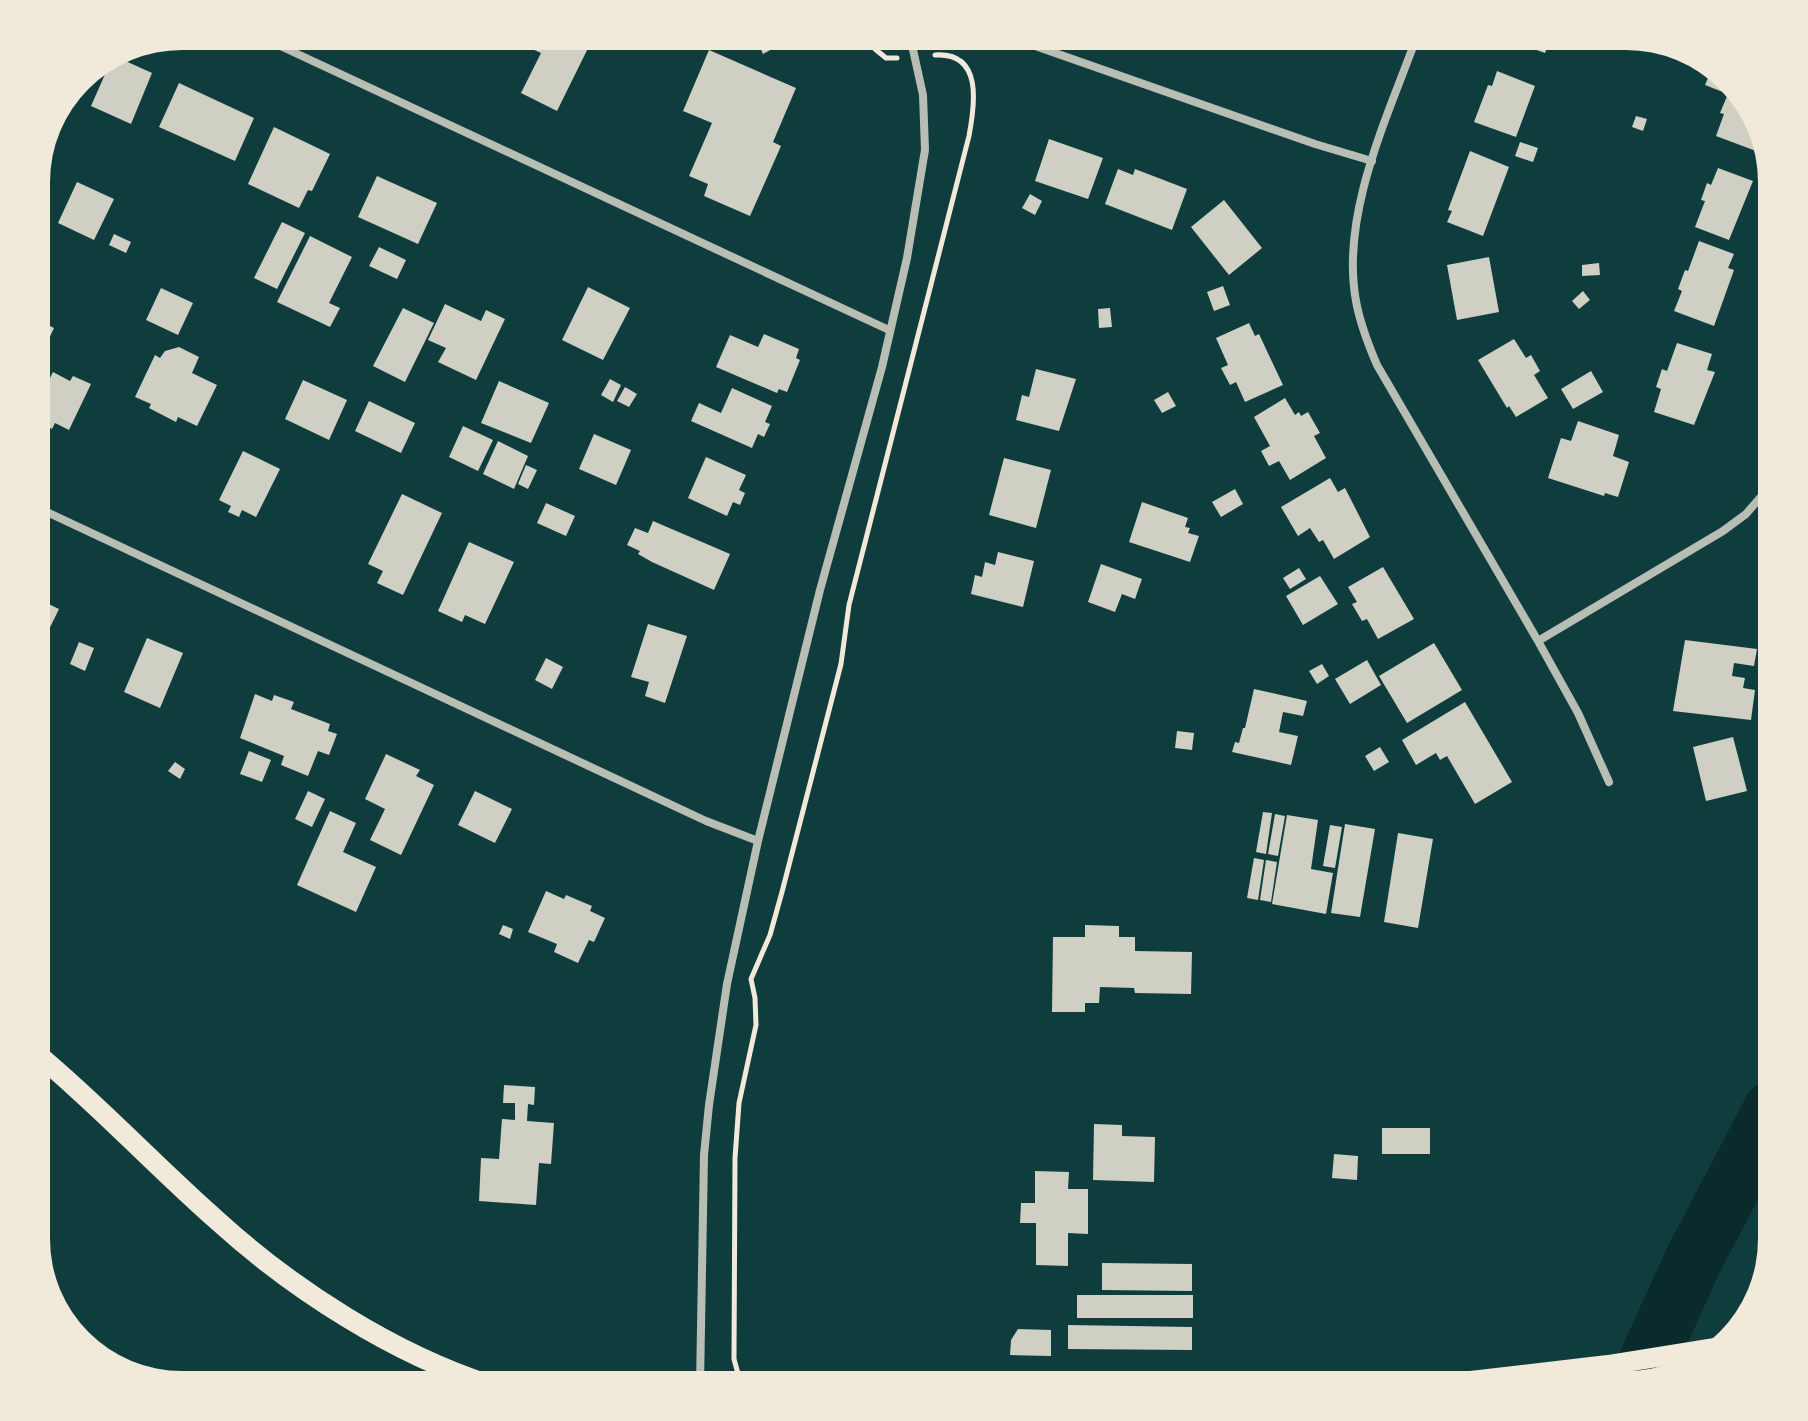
<svg xmlns="http://www.w3.org/2000/svg" width="1808" height="1421" font-family="'Nunito Sans',sans-serif">
	<style>
		.lines { fill: none; stroke-linecap: round; stroke-linejoin: round }
		.river { stroke: #0a2a2b; stroke-width: 58 }
		.building { fill: #cfcfc3 }
		.path { stroke: #f1e9da; stroke-width: 5 }
		.minor { stroke: #b8beb3; stroke-width: 8 }
		.primary { stroke: #f1e9da; stroke-width: 20 }
	</style>
	<rect width="100%" height="100%" fill="#0f3d3e"/>
	<g class="lines">
		<path class="river" d="M1638,1382L1693,1261L1772,1110"/>
	</g>
	<path class="building" d="M536,36L547,41L549,36H594L557,111L521,93L541,53L530,48Z
		M742,36H796L763,54L758,43L748,48Z
		M1508,36H1552L1545,53L1506,39Z
		M709,50L796,88L773,142L781,146L750,216L704,196L708,184L689,176L712,123L683,111Z
		M121,59L152,73L131,124L91,106L110,63Z
		M98,68L90,87L79,81L85,73Z
		M1712,68L1722,72L1757,118L1761,136L1756,151L1716,136L1724,114L1720,113L1728,94L1705,85Z
		M1497,71L1535,86L1516,137L1474,122L1488,85L1492,86Z
		M179,83L254,118L235,161L159,127Z
		M1636,116L1647,119L1643,131L1632,127Z
		M274,127L330,154L312,191L308,190L299,208L248,184Z
		M1049,139L1103,158L1088,199L1035,181Z
		M1520,142L1538,148L1533,162L1515,156Z
		M1470,151L1509,167L1483,236L1447,222L1452,211L1448,210Z
		M1718,168L1753,181L1729,240L1695,227L1705,201L1701,200L1707,183L1711,185Z
		M1118,169L1133,175L1135,169L1187,189L1172,230L1105,204Z
		M377,176L437,203L418,244L358,217Z
		M77,182L114,199L94,240L58,223Z
		M1030,194L1042,201L1035,215L1022,208Z
		M1224,200L1262,248L1229,275L1191,227Z
		M282,222L305,233L277,289L254,278Z
		M114,234L131,242L126,253L109,245Z
		M310,236L352,257L329,303L340,308L330,327L277,302Z
		M1699,241L1734,254L1728,268L1734,270L1714,326L1674,311L1682,291L1678,289L1685,270L1688,271Z
		M379,247L406,260L397,279L369,266Z
		M1489,257L1499,312L1457,320L1447,265Z
		M1599,263L1600,275L1582,276V265Z
		M1223,286L1230,305L1214,311L1207,292Z
		M588,287L630,308L603,360L562,340Z
		M161,288L193,303L178,335L146,320Z
		M1583,291L1590,300L1579,309L1572,301Z
		M445,304L481,321L486,310L505,319L476,380L438,362L446,348L428,340Z
		M403,308L434,323L405,382L373,366Z
		M1110,308L1112,327L1099,328L1098,309Z
		M36,319L54,328L40,358L36,356Z
		M1249,323L1255,336L1259,334L1283,385L1245,402L1236,382L1230,385L1221,368L1228,365L1216,338Z
		M764,334L799,349L796,358L800,360L787,392L779,389L777,393L716,367L730,335L758,347Z
		M1514,339L1526,358L1531,355L1540,371L1534,375L1548,398L1516,417L1509,406L1507,408L1478,360Z
		M1677,343L1712,354L1707,370L1715,372L1694,425L1654,412L1661,389L1656,387L1662,369L1667,371Z
		M179,347L199,357L192,373L217,385L197,426L178,417L176,422L149,408L151,404L135,397L155,355L160,358L165,351Z
		M1036,369L1076,379L1059,431L1016,420L1022,395L1029,397Z
		M1591,371L1603,392L1573,409L1561,389Z
		M53,372L70,381L73,376L91,384L69,430L55,423L52,429L45,425L48,419L36,413V406Z
		M610,379L621,385L613,402L601,395Z
		M303,380L347,400L329,440L285,419Z
		M499,381L549,403L531,443L481,423Z
		M625,387L637,394L629,407L617,401Z
		M732,388L772,406L765,422L770,424L764,437L758,434L752,448L691,421L699,403L721,413Z
		M1168,392L1176,406L1162,413L1154,400Z
		M1285,398L1295,415L1299,412L1301,416L1308,412L1320,433L1314,436L1326,458L1290,480L1279,461L1269,466L1261,451L1270,446L1254,417Z
		M369,401L415,423L401,453L355,431Z
		M1578,421L1619,435L1613,456L1629,462L1618,497L1605,493L1604,496L1548,478L1561,438L1571,441Z
		M463,426L493,440L478,471L449,457Z
		M594,434L631,450L616,485L579,469Z
		M498,441L528,456L514,489L483,474Z
		M243,451L280,469L256,517L242,510L239,517L228,512L231,506L219,500Z
		M706,457L746,475L739,490L745,493L740,505L733,502L727,516L688,498Z
		M1004,458L1051,470L1036,528L989,515Z
		M526,465L537,470L528,489L518,484Z
		M1330,478L1338,492L1345,488L1370,537L1334,559L1323,540L1319,542L1310,528L1298,536L1281,507Z
		M1235,489L1243,504L1221,517L1212,502Z
		M402,494L442,513L403,595L377,583L383,571L368,564Z
		M1142,502L1188,518L1185,527L1190,528L1188,533L1199,536L1190,562L1129,542Z
		M546,503L575,516L566,536L537,523Z
		M653,521L730,554L714,590L652,562L638,554L640,551L627,545L635,528L648,533Z
		M469,542L514,562L485,624L465,615L462,622L438,611Z
		M998,552L1034,561L1023,607L971,594L975,575L982,577L985,562L995,565Z
		M1101,564L1142,579L1135,599L1122,594L1115,612L1088,602Z
		M1383,567L1414,619L1378,639L1367,619L1362,621L1352,604L1357,602L1348,587Z
		M1299,568L1306,579L1290,589L1283,578Z
		M1320,576L1338,604L1303,625L1286,596Z
		M36,598L59,609L36,656Z
		M648,624L687,636L665,703L645,696L649,682L631,677Z
		M147,638L183,653L160,708L124,692Z
		M1685,640L1757,649L1754,666L1734,663L1732,676L1745,678L1743,688L1755,690L1751,720L1673,711Z
		M79,642L94,648L85,671L70,664Z
		M1434,643L1462,690L1407,723L1379,676Z
		M546,658L563,667L552,689L535,680Z
		M1367,660L1381,685L1350,704L1335,679Z
		M1322,664L1329,676L1317,684L1309,671Z
		M1254,689L1307,701L1303,716L1283,712L1279,732L1298,736L1291,765L1232,752L1235,742L1239,743L1243,728H1245Z
		M255,694L272,701L274,695L294,702L291,709L330,724L328,731L337,734L329,755L318,751L308,776L281,765L284,756L240,738Z
		M1465,702L1512,782L1475,804L1447,756L1440,760L1436,753L1416,765L1402,740Z
		M1177,731L1194,733L1192,750L1175,748Z
		M1733,737L1747,791L1706,801L1693,747Z
		M1380,747L1389,762L1374,771L1365,756Z
		M249,751L271,760L262,782L240,774Z
		M386,754L420,770L416,776L434,785L401,855L370,840L385,809L365,799Z
		M175,762L185,769L180,779L168,771Z
		M308,791L325,799L312,827L295,819Z
		M475,791L512,809L495,843L458,825Z
		M330,811L356,823L343,852L376,867L356,912L297,885Z
		M1263,812L1272,813L1266,854L1256,852Z
		M1275,814L1285,816L1278,856L1268,854Z
		M1287,815L1318,820L1311,869L1333,873L1326,914L1272,904Z
		M1345,824L1375,829L1360,917L1331,913Z
		M1330,825L1342,827L1335,868L1323,866Z
		M1398,833L1433,839L1418,928L1384,922Z
		M1254,858L1264,860L1258,900L1247,898Z
		M1266,860L1277,862L1271,902L1260,900Z
		M546,891L564,899L566,895L592,906L590,911L605,918L594,942L589,940L578,963L554,952L557,944L528,932Z
		M503,925L513,929L510,939L499,934Z
		M1085,925L1119,926V937H1135V951L1192,952L1191,994L1135,993L1134,988L1100,987L1099,1003H1085V1012H1052L1053,937H1085Z
		M504,1085L535,1087L534,1105L528,1104L527,1121L554,1123L551,1164L539,1163L536,1205L479,1201L481,1158L499,1159L502,1119L515,1120V1103H503Z
		M1094,1124L1122,1125V1136L1155,1137L1154,1182L1093,1180Z
		M1382,1128H1430V1154H1382Z
		M1334,1154L1358,1156L1357,1180L1332,1178Z
		M1035,1171L1069,1172L1068,1189H1088V1234L1068,1233V1266L1036,1265V1223H1020L1021,1203H1035Z
		M1102,1263L1192,1264V1291L1102,1290Z
		M1077,1295H1193V1318H1077Z
		M1068,1325L1192,1327V1350L1068,1349Z
		M1018,1329L1051,1330V1356L1010,1355L1011,1340Z"/>
	<g class="lines">
		<path class="path" d="M870,36L875,49L886,58H897
			M741,1385L734,1359L735,1158L739,1103L756,1025L755,998L751,979L770,935L782,892L841,664L849,605L969,136C975,104 983,52 935,55"/>
		<path class="minor" d="M259,36L889,330
			M1007,36L1315,144L1372,161
			M1417,36C1388,116 1340,214 1356,301C1360,324 1368,344 1377,365L1538,641L1578,713L1609,782
			M36,507L706,821L758,841
			M1538,641L1723,531L1746,514L1772,484
			M700,1385L704,1155L709,1105L727,984L758,841L820,590L882,367L907,258L925,150L923,95L910,36"/>
		<path class="primary" d="M36,1053C100,1106 157,1168 220,1223C294,1290 394,1354 490,1385
			M1436,1385L1608,1365L1720,1347"/>
	</g>
	<path d="M0 0H1808V1421H0ZM182 50H1626A132 132 0 0 1 1758 182V1239A132 132 0 0 1 1626 1371H182A132 132 0 0 1 50 1239V182A132 132 0 0 1 182 50Z" fill="#f1e9da" fill-rule="evenodd"/>
</svg>
